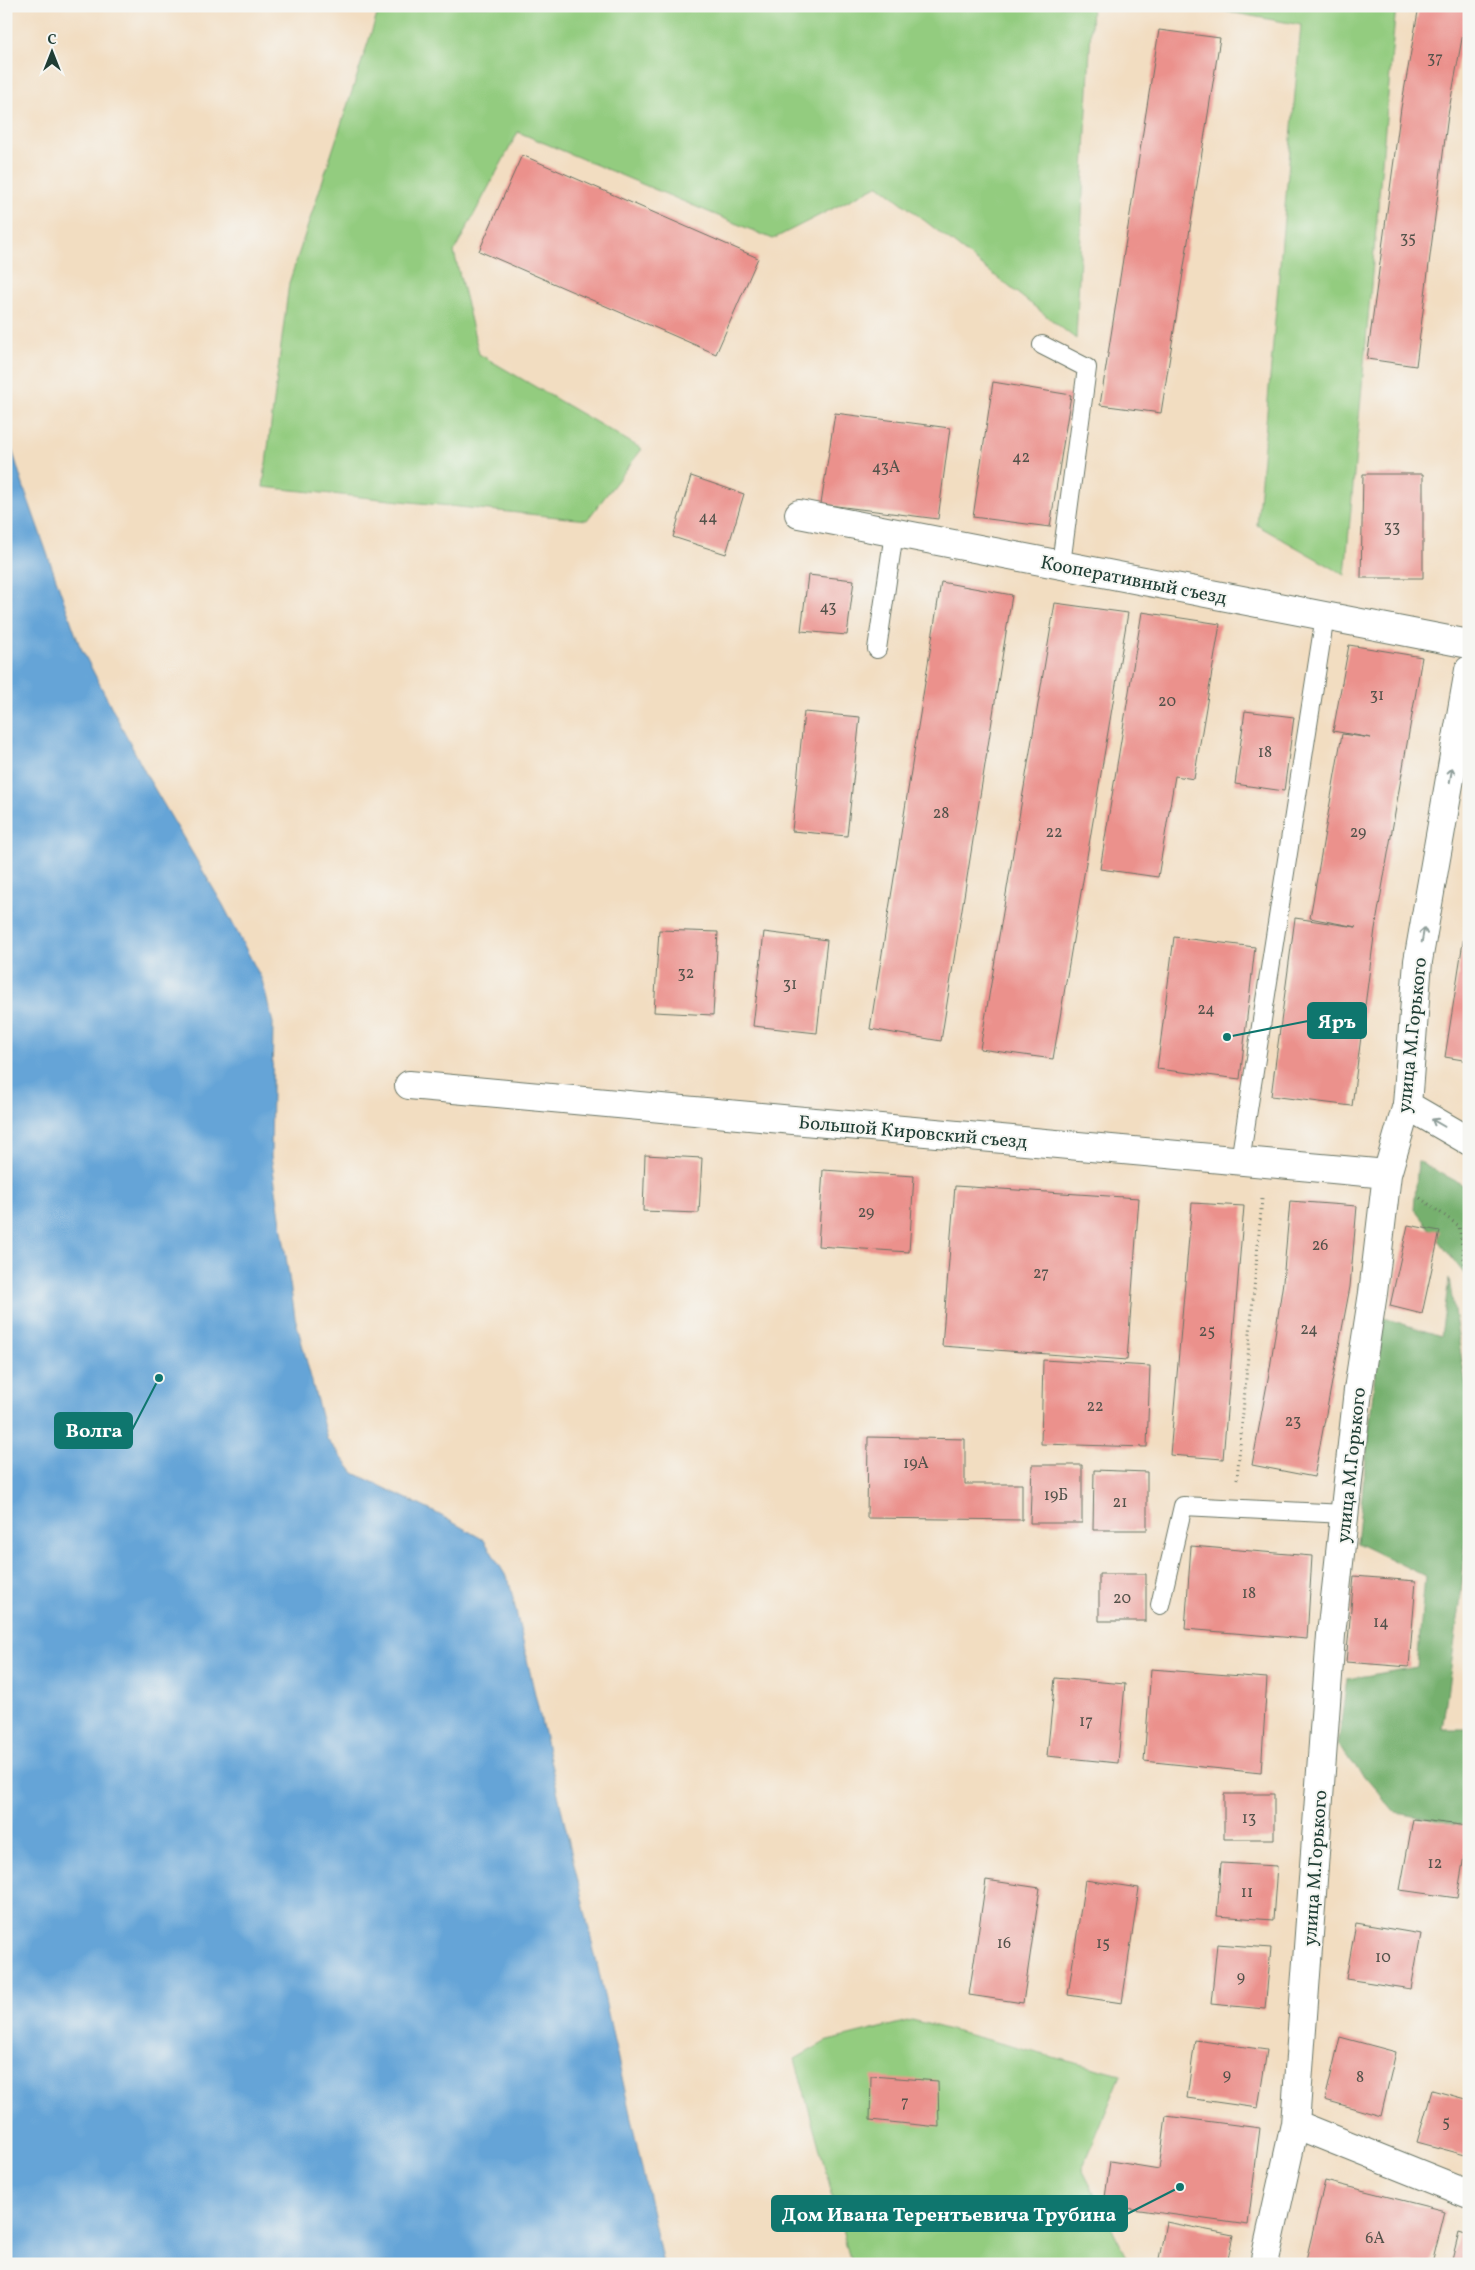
<svg xmlns="http://www.w3.org/2000/svg" width="1475" height="2270" font-family="Vollkorn,serif">
	<style>
		.green { fill: #93cc7f; stroke: #59845a }
		.forest { fill: #76b06e; stroke: #4a7651 }
		.water { fill: #65a4d7; stroke: #427086 }
		.building { fill: #eb918c }
		.lines { fill: none; stroke-linecap: round; stroke-linejoin: round }
		.service-casing { stroke: #697565; stroke-width: 20 }
		.minor-casing { stroke: #697565; stroke-width: 30 }
		.tertiary-casing { stroke: #697565; stroke-width: 30 }
		.path { stroke: #697565; stroke-width: 3; stroke-dasharray: 1 4; stroke-linecap: butt }
		.service { stroke: #fff; stroke-width: 18 }
		.minor { stroke: #fff; stroke-width: 28 }
		.tertiary { stroke: #fff; stroke-width: 28 }
		.oneway { stroke: #8f9e9a }
		.labels { text-anchor: middle; stroke-width: 4; stroke-linejoin: round; paint-order: stroke }
		.number-label { font-size: 16px; fill: #52524a }
		.street-label { font-size: 19px; fill: #1f3d34; stroke: #f6f6f2 }
		.leader { fill: none; stroke: #0f766e; stroke-width: 2 }
		.callout-dot { fill: #0f766e; stroke: #f6f6f2; stroke-width: 2 }
		.callout { fill: #0f766e; stroke: #0f766e; stroke-width: 2 }
		.callout-label { font-size: 20px; text-anchor: middle; font-weight: bold; fill: #fff }
	</style>
	<rect width="100%" height="100%" fill="#f6f6f2"/>
	<filter id="ink" filterUnits="userSpaceOnUse"><feTurbulence type="fractalNoise" baseFrequency=".02" numOctaves="2"/><feDisplacementMap in="SourceGraphic" scale="10" xChannelSelector="R" yChannelSelector="G"/><feConvolveMatrix kernelMatrix="1 2 1 2 8 2 1 2 1" color-interpolation-filters="sRGB"/></filter>
	<filter id="wash" filterUnits="userSpaceOnUse"><feTurbulence type="fractalNoise" baseFrequency=".0096" numOctaves="4" result="noise"/><feDisplacementMap in="SourceGraphic" scale="20" xChannelSelector="R" yChannelSelector="G"/><feGaussianBlur stdDeviation="1.12" result="paint"/><feColorMatrix in="noise" values="0 0 0 0 0 0 0 0 0 0 0 0 0 0 0 0 0 1.4 0 .05"/><feComposite in="paint" operator="in"/></filter>
	<g filter="url(#wash)">
		<rect width="100%" height="100%" fill="#f2ddc1"/>
		<path class="green" d="M380,6H1092L1076,339L879,185L773,239L518,132L454,252L479,354L642,449L587,520L263,487L289,283Z
			M1196,6H1396L1345,575L1257,525L1301,25Z
			M912,2020L1121,2075L1082,2169L1130,2264H863L850,2259L795,2059L825,2042Z"/>
		<path class="forest" d="M1418,1161L1469,1188V1280L1414,1209Z
			M1449,1279L1469,1405V1506L1460,1605L1442,1729H1469V1826L1396,1813L1338,1746L1347,1679L1417,1667L1425,1576L1357,1543L1381,1317L1441,1336Z"/>
		<path class="water" d="M6,430L23,485L79,644L147,776L223,905L262,980L273,1023L271,1156L295,1317L327,1439L354,1473L438,1514L484,1540L509,1581L600,1977L663,2264H6Z"/>
		<g id="blocks">
			<path class="building" d="M1419,6H1468L1448,115L1416,366L1367,359L1401,108Z
				M1159,30L1220,38L1161,413L1100,405Z
				M522,155L758,258L716,354L479,251Z
				M993,382L1071,395L1050,527L973,517Z
				M835,413L950,428L938,519L821,504Z
				M1363,474H1423V578H1361Z
				M691,476L744,494L726,554L673,537Z
				M808,575L854,580L847,635L801,631Z
				M941,582L1012,595L941,1041L870,1029Z
				M1055,603L1128,613L1053,1059L980,1049Z
				M1142,612L1220,624L1194,779L1175,776L1158,877L1100,869Z
				M1349,645L1422,657L1375,929L1352,1106L1271,1096L1295,918L1356,927L1310,918L1342,734L1371,738L1333,731Z
				M1245,711L1294,717L1284,791L1235,784Z
				M804,712L860,717L847,836L792,831Z
				M1468,910H1469V1061L1445,1057Z
				M659,930L718,932L713,1015L654,1012Z
				M764,932L827,940L817,1033L753,1026Z
				M1174,937L1255,947L1240,1079L1157,1069Z
				M645,1155L702,1158L699,1213L643,1211Z
				M823,1170L914,1176L909,1252L818,1246Z
				M955,1186L1139,1198L1127,1360L942,1346Z
				M1290,1201L1357,1206L1350,1287L1314,1477L1252,1465L1270,1368L1283,1282Z
				M1192,1203L1244,1206L1223,1459L1170,1455Z
				M1408,1225L1440,1231L1422,1314L1390,1306Z
				M1043,1360L1150,1366L1147,1447L1041,1444Z
				M868,1437L965,1439V1484H1022V1520L867,1518Z
				M1032,1465H1082V1523H1030Z
				M1094,1470L1147,1472V1530H1093Z
				M1191,1546L1312,1556L1307,1639L1185,1629Z
				M1099,1574H1146V1621H1099Z
				M1354,1576L1416,1581L1409,1667L1346,1662Z
				M1151,1669L1267,1678L1261,1773L1144,1761Z
				M1055,1678L1125,1684L1118,1763L1047,1756Z
				M1224,1794H1274V1839H1224Z
				M1413,1819L1469,1826L1457,1898L1400,1890Z
				M1221,1863L1277,1866L1273,1920L1217,1916Z
				M986,1880L1040,1888L1023,2003L969,1995Z
				M1085,1880L1139,1888L1122,2003L1068,1995Z
				M1356,1923L1421,1934L1411,1989L1346,1979Z
				M1217,1944L1271,1948L1265,2009L1211,2004Z
				M1340,2037L1396,2052L1381,2116L1325,2100Z
				M1195,2040L1267,2050L1258,2108L1187,2098Z
				M871,2076L938,2081L939,2127L870,2120Z
				M1432,2090L1469,2100V2144L1465,2155L1417,2142Z
				M1166,2116L1260,2128L1248,2225L1104,2205L1110,2161L1159,2169Z
				M1325,2181L1445,2211L1432,2264H1305Z
				M1166,2222L1233,2235L1227,2264H1158Z
				M1459,2232L1469,2235V2264H1451Z"/>
		</g>
	</g>
	<g filter="url(#ink)">
		<use href="#blocks" fill-opacity="0" stroke="#697565" stroke-width="1"/>
		<g class="lines">
			<defs>
				<path id="service" d="M1042,345L1087,368L1061,564
					M877,649L894,533
					M1240,1161L1325,616
					M1160,1605L1183,1506L1345,1514"/>
				<path id="minor" d="M799,514L1469,644
					M409,1085L1387,1174
					M1295,2124L1469,2194
					M1264,2264L1295,2124L1331,1635L1358,1390L1373,1293L1387,1174L1407,1105"/>
				<path id="tertiary" d="M1469,670L1418,961L1407,1105L1469,1141"/>
			</defs>
			<use href="#service" class="service-casing"/>
			<use href="#minor" class="minor-casing"/>
			<use href="#tertiary" class="tertiary-casing"/>
			<path class="path" d="M1420,1198L1459,1226L1469,1291
				M1237,1479L1262,1199"/>
			<use href="#service" class="service"/>
			<use href="#minor" class="minor"/>
			<use href="#tertiary" class="tertiary"/>
		</g>
		<defs><path id="oneway-shaft" d="M-6 0H5M1.5-3L5.5 0L1.5 3" fill="none" stroke-width="1.6" stroke-linecap="round" stroke-linejoin="round" transform="scale(1.25)"/></defs>
		<g class="oneway">
			<use href="#oneway-shaft" transform="translate(1451 775) rotate(-80)"/>
			<use href="#oneway-shaft" transform="translate(1423 935) rotate(-80)"/>
			<use href="#oneway-shaft" transform="translate(1438 1123) rotate(-150)"/>
		</g>
	</g>
	<g class="labels">
		<g class="number-label">
			<text x="1435" y="63">37</text>
			<text x="1408" y="243">35</text>
			<text x="1021" y="462">42</text>
			<text x="886" y="472">43А</text>
			<text x="708" y="522">44</text>
			<text x="1392" y="532">33</text>
			<text x="828" y="612">43</text>
			<text x="1377" y="700">31</text>
			<text x="1167" y="706">20</text>
			<text x="1265" y="757">18</text>
			<text x="941" y="818">28</text>
			<text x="1054" y="837">22</text>
			<text x="1358" y="837">29</text>
			<text x="686" y="978">32</text>
			<text x="790" y="989">31</text>
			<text x="1206" y="1014">24</text>
			<text x="866" y="1217">29</text>
			<text x="1320" y="1250">26</text>
			<text x="1041" y="1278">27</text>
			<text x="1309" y="1334">24</text>
			<text x="1207" y="1336">25</text>
			<text x="1095" y="1411">22</text>
			<text x="1293" y="1426">23</text>
			<text x="916" y="1468">19А</text>
			<text x="1056" y="1500">19Б</text>
			<text x="1120" y="1507">21</text>
			<text x="1249" y="1598">18</text>
			<text x="1122" y="1603">20</text>
			<text x="1381" y="1627">14</text>
			<text x="1086" y="1726">17</text>
			<text x="1249" y="1823">13</text>
			<text x="1435" y="1868">12</text>
			<text x="1247" y="1897">11</text>
			<text x="1004" y="1948">16</text>
			<text x="1103" y="1948">15</text>
			<text x="1383" y="1962">10</text>
			<text x="1241" y="1982">9</text>
			<text x="1227" y="2080">9</text>
			<text x="1360" y="2082">8</text>
			<text x="905" y="2107">7</text>
			<text x="1446" y="2127">5</text>
			<text x="1375" y="2243">6А</text>
		</g>
		<g class="street-label">
			<text transform="translate(1134 579) rotate(11)" y="7">Кооперативный съезд</text>
			<text transform="translate(1411 1035) rotate(-84)" y="7">улица М.Горького</text>
			<text transform="translate(913 1131) rotate(5)" y="7">Большой Кировский съезд</text>
			<text transform="translate(1350 1465) rotate(-84)" y="7">улица М.Горького</text>
			<text transform="translate(1314 1868) rotate(-86)" y="7">улица М.Горького</text>
		</g>
	</g>
	<path class="leader" d="M1227 1037L1308 1021M159 1378L132 1430M1180 2187L1127 2214"/>
	<g class="callout-dot">
		<circle cx="1227" cy="1037" r="5"/>
		<circle cx="159" cy="1378" r="5"/>
		<circle cx="1180" cy="2187" r="5"/>
	</g>
	<g class="callout">
		<rect x="1308" y="1003" width="58" height="35" rx="5"/>
		<rect x="55" y="1413" width="77" height="35" rx="5"/>
		<rect x="772" y="2196" width="355" height="35" rx="5"/>
	</g>
	<g class="callout-label">
		<text x="1337" y="1028">Яръ</text>
		<text x="94" y="1437">Волга</text>
		<text x="949" y="2221">Дом Ивана Терентьевича Трубина</text>
	</g>
	<rect width="1475" height="2270" fill="none" stroke="#f6f6f2" stroke-width="25"/>
	<g transform="translate(52 52)" stroke="#f6f6f2" stroke-width="4" paint-order="stroke">
	<path d="M0-4L9 19L0 12L-9 19Z" fill="#1f3d34"/>
	<text y="-8" font-size="14" font-weight="bold" text-anchor="middle" fill="#1f3d34">С</text>
	</g>
</svg>
